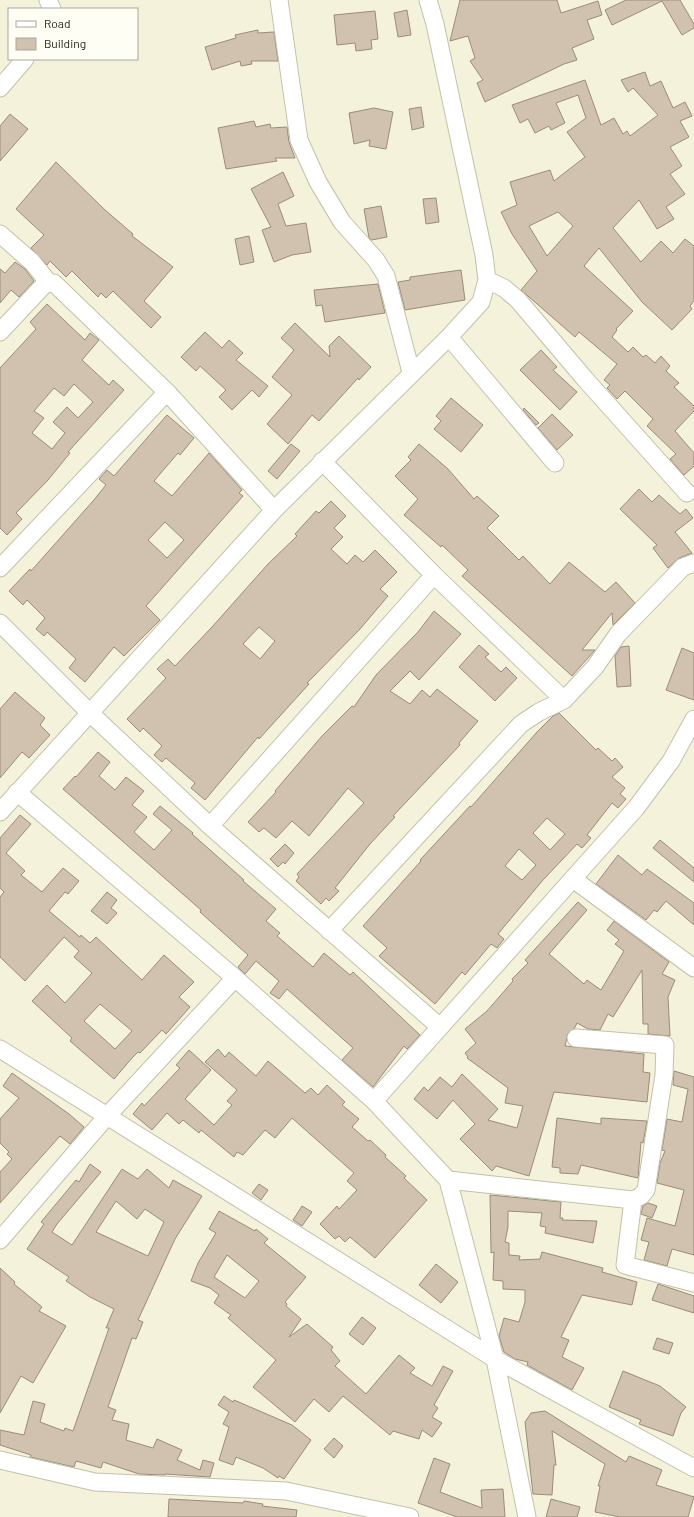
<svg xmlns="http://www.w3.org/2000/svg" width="694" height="1517" font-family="Barlow,sans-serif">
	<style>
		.building { fill: #d1c2af; stroke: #9a8c7a; fill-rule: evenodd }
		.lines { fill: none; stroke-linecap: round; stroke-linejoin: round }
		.minor-casing { stroke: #c3c1aa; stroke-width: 19 }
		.minor { stroke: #fff; stroke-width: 17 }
	</style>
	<rect width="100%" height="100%" fill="#f4f2da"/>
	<path class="building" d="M460,0H557L561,13L598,1L602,15L587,20L594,39L572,48L577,60L564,64L485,102L477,83L483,80L470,61L475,58L468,36L450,41Z
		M626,0H680L694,24V28L682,35L662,1L612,25L605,10Z
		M407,10L411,35L398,37L394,13Z
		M375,11L378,39L371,40L372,49L356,51L355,43L337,45L334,15Z
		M258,30V33L274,32L278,61H251L252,64L241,66L240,61L212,70L205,47L236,38L235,35Z
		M645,72L650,86L661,81L673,108L685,102L692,116L680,121L689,137L670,147L682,166L670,174L685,194L666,207L674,219L657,229L639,200L613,228L641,262L661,241L673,253L685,239L694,246V301L690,306L692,309L672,330L642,302L599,248L584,266L633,311L616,329L617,330L612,337L628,352L633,347L643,357L646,355L655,363L661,356L670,366L666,371L679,383L674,387L694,406V411L675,431L694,453V466L684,475L670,459L676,454L647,426L653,419L625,391L617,399L607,388L610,385L604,380L617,364L579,332L575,337L521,290L537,271L512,234L501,212L517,205L510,182L550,170L554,181L585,157L567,132L586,118L578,95L556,103L565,123L551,130L549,126L535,133L528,119L520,123L512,105L585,80L601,125L614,118L623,134L627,131L630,136L658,115L633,88L628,92L621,80ZM558,212L573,226L547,256L529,226Z
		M421,107L424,127L412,130L409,109Z
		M374,108L393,112L386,149L369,146L370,140L354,144L349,113Z
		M10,114L28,129L0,161V126Z
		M254,121L256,127L270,124L271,128L287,127L289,142L295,158H275L277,161L226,169L218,128Z
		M56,162L105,210L133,234L132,236L173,267L144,301L161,317L151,328L113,291L106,298L101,293L98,297L72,271L66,277L50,261L47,265L31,248L44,235L16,209Z
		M283,172L294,196L278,204L286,226L306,223L311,252L292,255L274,262L262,230L271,227L251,189Z
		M436,198L439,222L426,224L423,199Z
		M381,206L387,237L372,240L369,238L364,209Z
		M249,236L254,262L240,265L235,239Z
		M15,262L25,269L34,281L19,297L11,290L0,303V269L5,273Z
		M461,270L465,300L405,310L398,282L410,280V277Z
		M378,284L385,313L325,322L322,305L316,306L314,290Z
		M47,304L85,340L90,333L99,340L82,360L109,385L113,380L124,390L68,452L70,453L48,480L16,513L22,519L7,535L0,528V368L36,329L30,322ZM74,384L93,402L78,418L67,407L53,422L65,433L52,449L32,433L44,418L34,411L54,388L64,396Z
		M295,323L330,357L329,346L339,336L371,367L359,380L358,378L319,421L312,415L288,444L267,424L292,395L272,377L294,350L281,338Z
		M205,332L222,348L229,340L243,353L236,360L268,386L259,397L252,390L232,410L219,397L226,390L200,366L196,371L181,357Z
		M541,350L557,367L553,370L577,392L560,410L520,370Z
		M451,398L483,425L461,452L434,429L441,421L436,416Z
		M524,408L539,423L536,425L523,410Z
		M552,414L573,435L557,450L538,428Z
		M167,415L194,438L180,455L178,453L154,481L172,496L209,453L242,490L239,493L243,496L146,606L160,620L124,656L114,647L85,682L69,668L76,659L47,632L44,636L36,629L45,618L27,600L23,605L9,591L30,569L31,571L93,501L106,485L99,479L107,470L114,476ZM165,522L184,540L167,558L148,540Z
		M291,444L300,451L277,479L268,471Z
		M419,444L448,469L474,499L477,496L499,516L487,528L519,560L523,556L550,584L569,562L605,592L616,582L635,603L613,625L612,613L582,650H595L572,676L462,576L468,570L442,545L441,547L404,515L418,499L395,476L411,460L408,457Z
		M639,489L652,502L659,495L680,514L686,509L693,518L675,532L692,553L679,558L668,568L653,548L657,545L620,509Z
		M331,501L346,516L334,528L343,537L331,549L347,564L355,555L363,562L375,550L397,572L380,589L388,596L360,629L307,683L309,684L259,739L258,737L205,800L191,788L195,783L166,758L162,762L154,755L162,746L143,728L140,732L127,719L166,678L157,669L168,659L175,666L212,627L268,564L297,536L295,534L316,511L319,513ZM259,627L275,641L260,659L243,644Z
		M434,611L461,634L419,680L410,671L390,691L410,704L422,690L430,697L437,689L478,721L459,743L460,745L393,816L395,817L370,844L335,888L339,891L329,901L326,898L321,904L296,881L299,877L297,874L364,803L348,788L309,836L292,821L276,838L264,828L259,832L248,822L276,792L275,791L322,736L352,706L354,707L376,675L418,632Z
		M479,645L489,654L485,657L501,672L506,667L517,678L495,701L459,667Z
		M629,646L631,686L617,687L615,656L621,647Z
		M682,648L694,653V700L666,690Z
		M15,692L45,718L40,725L50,735L29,758L22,752L0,778V709Z
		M559,713L596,750L598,748L612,761L615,758L623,767L612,777L625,788L620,794L626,799L618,808L612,803L587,835L591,838L582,848L577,844L543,880L498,934L504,939L497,948L491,944L465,975L462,972L435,1004L379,956L387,948L363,926L421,861L420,860L470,806L471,807L537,732L553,716ZM547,818L565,834L550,850L533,833ZM519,849L536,865L522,880L505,866Z
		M98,752L110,762L99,776L115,790L126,777L144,791L132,805L147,817L134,832L154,850L172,830L153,814L160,806L193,833L192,834L244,880L243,881L276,909L266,921L280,933L277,936L313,967L324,953L350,975L353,972L420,1035L407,1049L404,1046L373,1087L342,1060L353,1048L287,989L279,999L270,993L279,981L256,961L245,974L238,967L248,955L200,912L201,910L63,789L75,776L76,777Z
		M20,815L31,824L6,853L25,871L21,875L42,892L63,868L79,881L68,894L65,892L49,911L80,937L81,935L90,943L96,937L142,980L164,955L194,982L179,997L190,1007L166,1034L162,1030L140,1053L138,1052L133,1057L114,1079L70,1041L72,1038L32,1001L47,985L65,1003L92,973L74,957L79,951L64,937L25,981L0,957V897L4,892L0,888V838ZM100,1004L132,1031L115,1049L84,1021Z
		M660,840L694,868V882L653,848Z
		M285,844L294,853L285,864L283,862L278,867L270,859Z
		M618,855L642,875L647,869L694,903V925L666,901L657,912L654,910L646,920L596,884Z
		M107,892L117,900L111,908L117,913L107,924L91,911Z
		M578,902L587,910L549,954L584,984L587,980L601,990L624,951L615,944L619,940L607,930L614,921L669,962L662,974L675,980L668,997L670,1036L648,1034V1024H643L642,970L613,1017L608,1014L600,1030L588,1029L577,1023L574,1029L568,1033L565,1046L644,1054L643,1072L650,1073L647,1102L554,1092L529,1176L496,1166L492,1171L460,1139L475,1124L453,1100L437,1119L414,1099L424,1087L428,1091L440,1077L452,1087L462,1074L498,1109L488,1120L517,1128L523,1106L505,1103L508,1088L467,1058L468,1057L465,1053L476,1043L465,1029L487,1011L513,981L512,979L528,963L525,960Z
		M218,1049L225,1057L229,1052L256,1076L268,1061L305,1093L311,1088L318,1095L327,1085L345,1102L342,1105L359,1119L352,1127L368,1141L370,1140L386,1155L385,1157L406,1176L404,1178L427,1200L375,1258L350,1237L345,1242L339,1236L335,1239L320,1224L337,1206L339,1209L357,1190L347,1181L354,1173L292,1118L275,1138L265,1130L243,1155L237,1152L234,1157L201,1130L199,1133L183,1120L179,1124L167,1113L152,1130L133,1114L142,1103L144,1106L180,1068L176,1065L189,1050L211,1070L185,1099L214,1125L232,1105L227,1101L237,1090L205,1062Z
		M674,1071L694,1077V1255L672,1249L667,1266L644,1260L649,1242L641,1240L647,1218L675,1226L684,1190L657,1183L660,1163L665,1151L662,1150L667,1119L682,1122L688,1089L673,1085Z
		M12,1073L69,1114L84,1127L70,1144L60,1136L0,1203V1172L12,1159L7,1154L9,1152L0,1143V1119L19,1098L3,1086Z
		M557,1118L601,1124V1118L647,1121L643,1143L641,1142L638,1178L581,1165L578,1174L560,1173V1168L552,1167Z
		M90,1164L101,1172L57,1224L52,1232L72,1245L122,1169L138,1179L147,1169L169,1188L173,1180L202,1196L175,1239L138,1320L143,1322L136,1339L132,1338L108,1407L116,1410L112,1420L129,1424L126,1440L153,1448L157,1439L182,1450L177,1460L200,1470L203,1460L214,1463L210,1477L165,1474V1475L139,1474L103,1462L101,1468L76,1461L74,1467L30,1457L31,1455L0,1445V1430L24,1435L33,1401L45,1404L40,1422L64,1431L65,1428L73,1431L109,1328H106L114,1309L90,1297L66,1281L69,1277L27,1249L44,1224L41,1222L76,1180L79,1182ZM116,1201L137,1219L145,1209L164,1222L148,1256L96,1232Z
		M259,1184L268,1190L261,1200L252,1193Z
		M490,1195L561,1202L560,1218H563L562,1220L597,1221L593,1243L545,1233L546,1227L540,1226L542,1213L508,1211V1227L505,1242L509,1243V1255L520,1256L519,1260L540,1259L542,1252L603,1268L602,1272L637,1282L632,1305L582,1295L561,1337L569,1340L562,1357L584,1368L572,1390L527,1365L528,1362L515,1359L504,1352L499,1336L504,1318L519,1322L525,1302V1290L503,1289V1281L493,1280L494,1252L491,1253Z
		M648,1203L657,1206L652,1218L641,1214L643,1206Z
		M302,1206L312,1212L302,1226L293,1220Z
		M219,1211L255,1231L256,1229L268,1239L264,1243L306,1277L285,1302L287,1304L286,1306L301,1319L289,1337L307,1324L333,1347L331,1350L340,1361L335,1366L366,1394L399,1355L415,1368L410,1373L432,1386L443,1366L453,1371L434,1405L438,1408L432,1417L442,1423L432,1437L422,1430L419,1439L393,1431L390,1435L343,1396L329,1412L314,1399L295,1422L253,1387L276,1360L228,1318L231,1315L214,1303L219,1295L210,1288L191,1281L198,1263L216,1233L209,1229ZM227,1255L259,1281L245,1298L214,1277Z
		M436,1264L458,1282L441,1303L419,1285Z
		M0,1268L15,1282L14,1284L42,1307L39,1311L66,1326L33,1383L21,1376L0,1413Z
		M658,1284L694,1296V1313L652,1300Z
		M362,1317L376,1328L363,1345L349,1334Z
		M657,1338L673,1343L669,1354L653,1349Z
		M623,1371L660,1386L686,1407L681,1413L673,1436L639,1424L641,1420L609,1407Z
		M224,1396L233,1402L234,1400L292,1425L311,1440L284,1479L279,1476L278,1478L263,1468L236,1457L233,1465L219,1460L229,1427L223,1424L229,1412L218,1405Z
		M545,1411L626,1462L629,1456L662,1470L656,1485L694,1497L688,1517H620L595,1512L600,1486H598L605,1464L552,1431L556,1465H554L552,1495L533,1494L525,1422L531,1413Z
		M334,1438L343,1446L334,1458L324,1449Z
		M434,1458L450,1464L440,1492L482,1508L481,1490L503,1489L505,1517H457L418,1503Z
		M169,1499L243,1503L244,1501L263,1504L262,1506L297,1510L296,1517H168Z
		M551,1499L580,1507L577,1517H546Z"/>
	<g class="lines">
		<defs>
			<path id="minor" d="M48,0L52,9
				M279,0L299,140L318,182L342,222L376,260L386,276L411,372
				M0,88L25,59
				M0,234L32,262L49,283
				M487,280L504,288L518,300L585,379L687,493
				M0,332L43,286L49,283H54L167,392L274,510
				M449,337L555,463
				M322,461L434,575L564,700
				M0,568L167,392
				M0,623L90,713L210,826L440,1027
				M17,792L235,978L374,1101L448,1180L495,1359L527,1517
				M0,812L274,510L449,337L481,302L487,280L484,255L435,24L428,0
				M210,826L434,575
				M573,879L694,968
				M329,931L521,724L539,712L564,700L595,667L618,634L683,567L694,563
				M0,1049L495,1359L694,1468
				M374,1101L636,808L671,761L694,719
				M448,1180L633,1200L641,1196L646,1190L664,1075L665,1045L576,1038
				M633,1200L625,1265L694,1283
				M0,1240L108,1115L235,978
				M0,1460L95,1482L286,1491L410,1517"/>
		</defs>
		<use href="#minor" class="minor-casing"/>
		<use href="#minor" class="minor"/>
	</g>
	<rect x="8" y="8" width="130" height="52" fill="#fffef5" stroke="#a8a79e"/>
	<rect x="16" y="21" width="20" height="6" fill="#ffffff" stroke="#a8a79e"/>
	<text x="44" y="28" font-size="12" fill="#26251c">Road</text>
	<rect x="16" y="38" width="20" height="12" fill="#d1c2af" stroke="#a8a79e"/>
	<text x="44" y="48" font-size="12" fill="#26251c">Building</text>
</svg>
